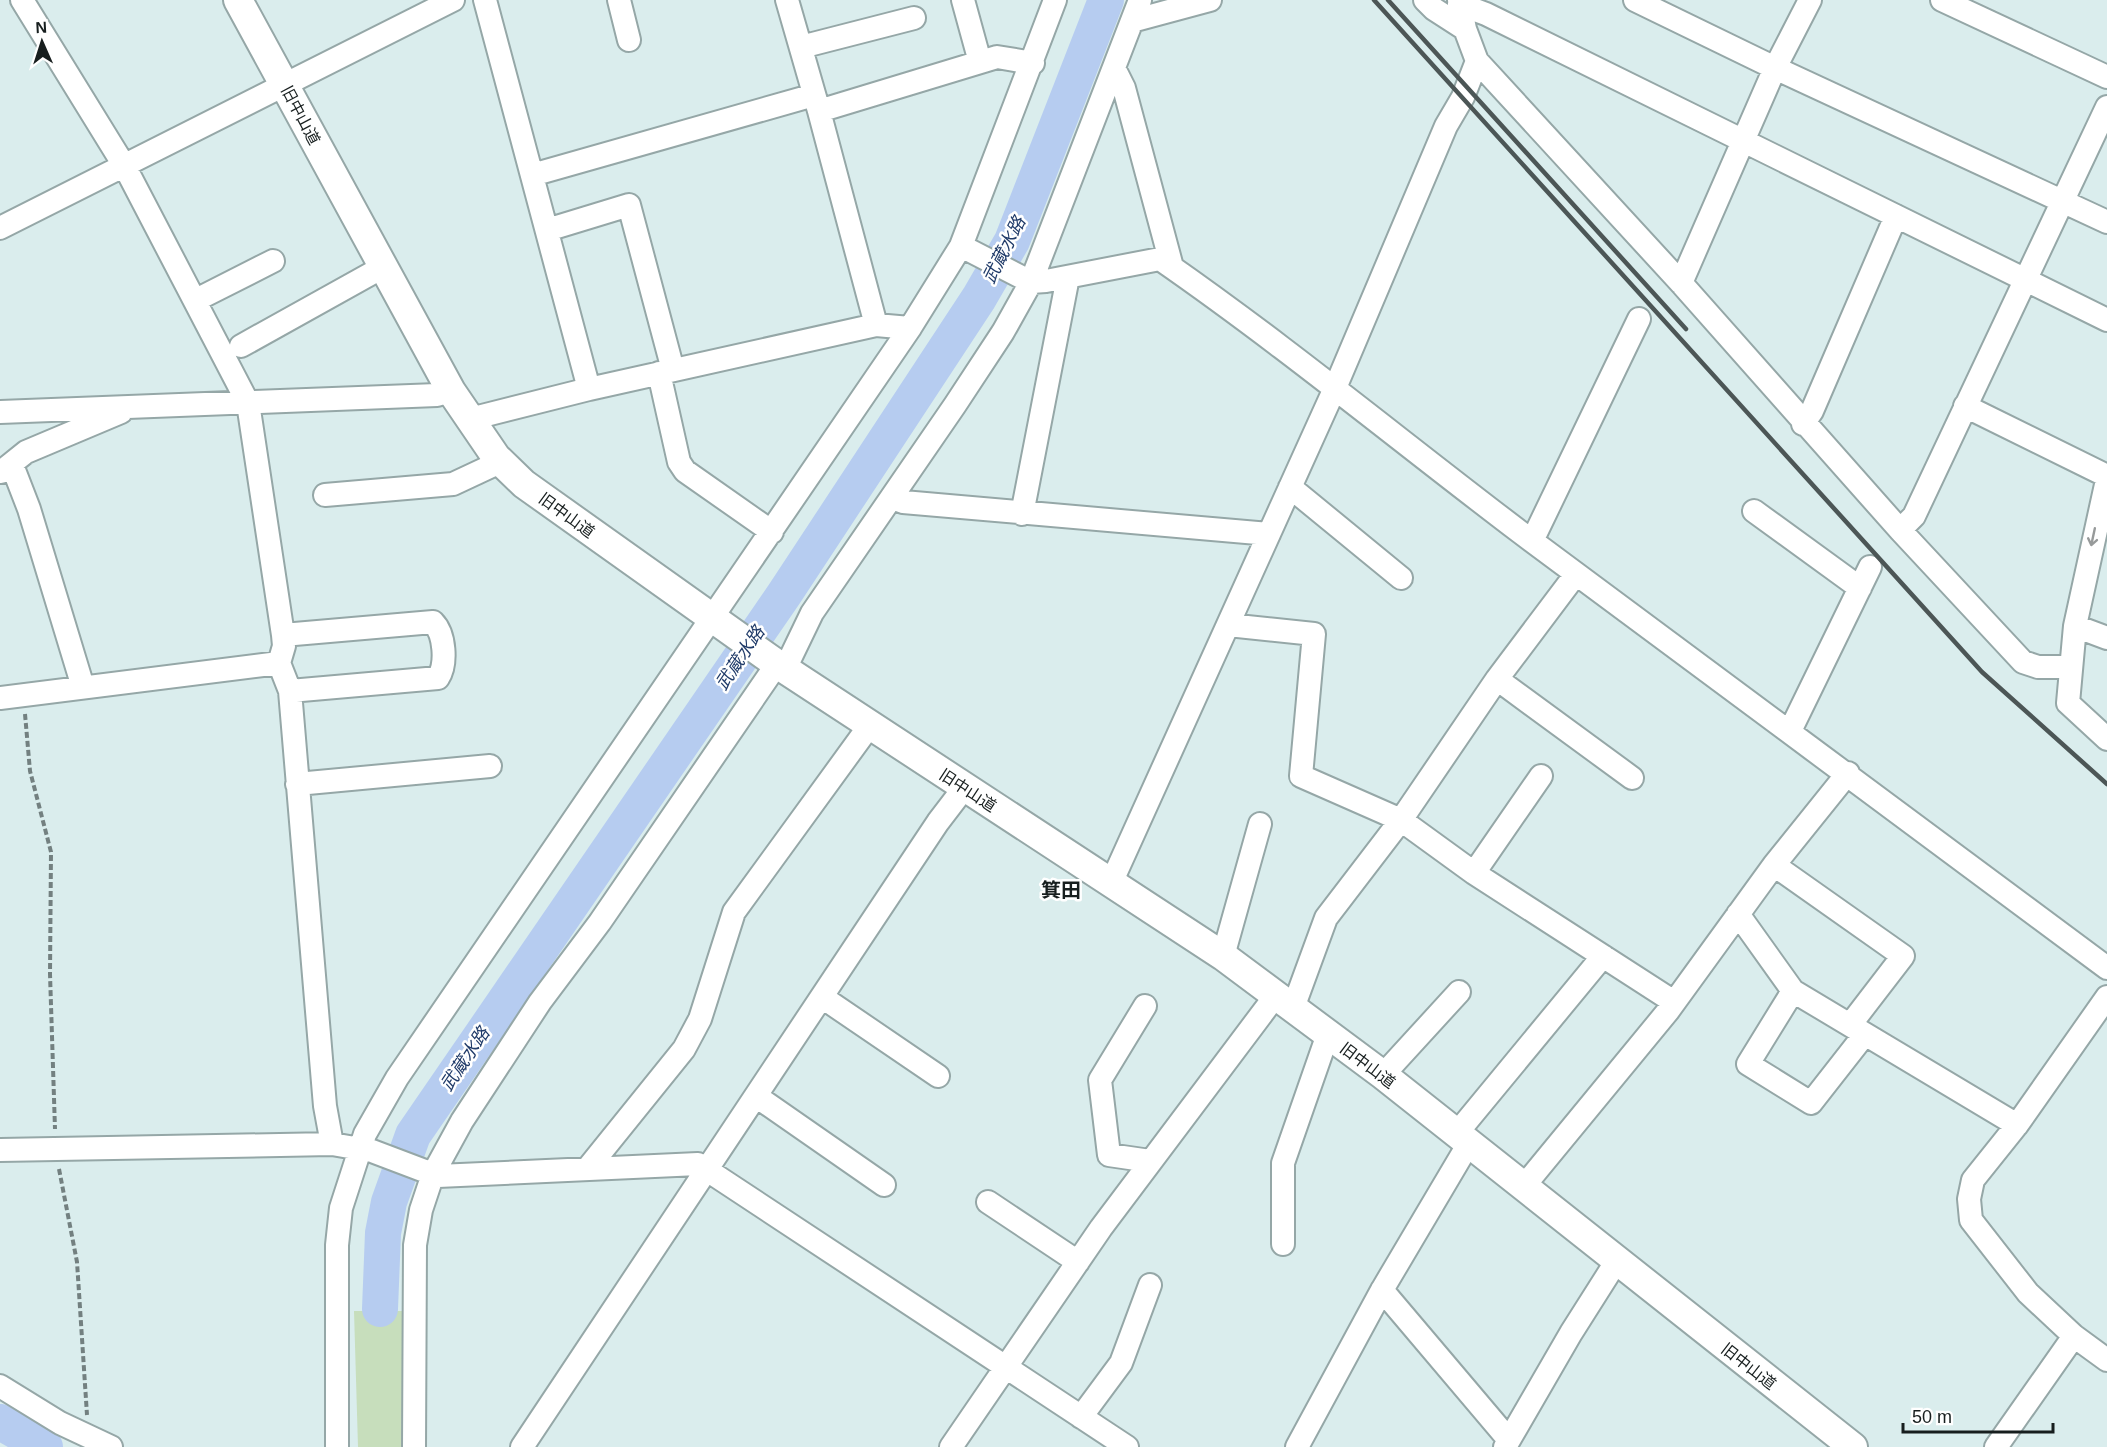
<svg xmlns="http://www.w3.org/2000/svg" width="2107" height="1447" font-family="Helvetica,'Noto Sans JP',sans-serif">
	<style>
		.green { fill: #c7debc }
		.lines { fill: none; stroke-linecap: round; stroke-linejoin: round }
		.river { stroke: #b6ccf0; stroke-width: 36 }
		.minor-casing { stroke: #95a7a7; stroke-width: 26 }
		.major-casing { stroke: #95a7a7; stroke-width: 32 }
		.path { stroke: #738080; stroke-width: 4; stroke-dasharray: 6 3; stroke-linecap: butt }
		.minor { stroke: #fff; stroke-width: 22 }
		.major { stroke: #fff; stroke-width: 28 }
		.rail { stroke: #4c5656; stroke-width: 4.5 }
		.oneway { stroke: #979a9a }
		.labels { text-anchor: middle; stroke-width: 5; stroke-linejoin: round; paint-order: stroke }
		.street-label { font-size: 16px; fill: #171e1e; stroke: #fff }
		.water-label { font-size: 18px; font-style: italic; fill: #203b69; stroke: #fff }
		.quarter-label { font-size: 20px; font-weight: bold; fill: #171e1e; stroke: #fff }
	</style>
	<rect width="100%" height="100%" fill="#daeded"/>
	<path class="green" d="M354,1311H406L408,1447H358Z"/>
	<g class="lines">
		<path class="river" d="M380,1309L383,1233L389,1202L413,1135L785,593L979,298L1012,241L1106,0
			M0,1422L45,1447"/>
		<defs>
			<path id="minor" d="M22,0L125,167L248,403L283,635L284,646L279,663L290,691L325,1106L332,1144
				M485,0L589,389
				M619,0L629,40
				M787,0L819,111L997,57L1033,63
				M963,0L980,62
				M1425,0L1434,9L1465,29
				M1459,0L1465,29L1477,61L1681,283L1900,530L2023,662L2038,667H2071
				M1635,0L1775,68L2107,222
				M1942,0L2107,77
				M1459,4L1486,14L2107,320
				M1132,21L1210,0
				M801,47L914,18
				M1114,68L1124,88L1172,267
				M819,111L876,325
				M532,175L814,95
				M0,228L453,0
				M547,230L629,205L673,370
				M961,246L1031,282L1046,281L1160,259C1284,345 1400,441 1520,532C1715,679 1912,821 2107,968
				M1681,283L1775,68L1810,0
				M196,300L273,261
				M241,346L383,267
				M659,373L679,462L685,471L772,532
				M1965,406L2107,476
				M0,412L437,395L451,391
				M470,419L589,389L876,325L910,328
				M1803,424L1812,411L1896,216
				M12,465L29,509L83,687
				M1,472L26,452L121,412
				M2107,480L2075,626L2068,703L2107,739
				M1290,487L1401,578
				M325,495L453,484L500,462
				M892,498L903,502L1269,534
				M1754,511L1860,588
				M1022,514L1068,277
				M1900,530L1914,516L2107,107
				M1532,541L1639,319
				M1228,625L1314,634L1301,776L1401,820L1474,873L1674,1002
				M2075,626L2107,638
				M283,635L433,622C445,634 447,664 438,678L290,691
				M785,669L812,613L955,405L1003,332L1031,282L1140,0
				M1497,679L1632,778
				M0,698L279,663
				M1790,731L1870,567
				M297,784L490,766
				M1774,865L1903,956L1850,1025
				M1474,873L1541,776
				M1112,881L1335,388L1446,126L1463,97L1477,61
				M1738,914L1793,991L2017,1125
				M1223,956L1260,824
				M1793,991L1748,1064L1811,1103L1865,1034
				M822,997L938,1076
				M2107,997L2017,1125L1973,1180L1969,1199L1971,1220L2028,1293L2074,1336L2107,1360
				M1145,1006L1100,1080L1109,1155L1150,1161
				M1293,1008L1326,918L1401,820L1497,679L1576,574
				M1383,1075L1459,992
				M756,1096L884,1185
				M1457,1133L1603,956
				M0,1150L332,1144L372,1151L438,1176L698,1164L1127,1447
				M588,1168L684,1049L700,1019L734,912L870,725
				M1524,1186L1668,1011L1774,865L1848,773
				M988,1202L1078,1262
				M1283,1244V1163L1328,1034
				M1382,1290L1509,1440
				M0,1386L60,1423L111,1447
				M1081,1417L1121,1363L1150,1285
				M337,1447V1245L341,1208L365,1134L397,1078L910,328L961,246L1055,0
				M414,1447L415,1245L421,1210L433,1174L462,1121L540,1002L600,922L777,664
				M522,1447L938,822L964,788
				M951,1447L1101,1228L1276,995
				M1297,1447L1382,1290L1469,1143
				M1505,1447L1571,1333L1616,1262
				M1996,1447L2074,1336"/>
			<path id="major" d="M238,0L451,391L496,457L524,484L777,664L1223,956L1383,1075L1853,1447"/>
		</defs>
		<use href="#minor" class="minor-casing"/>
		<use href="#major" class="major-casing"/>
		<path class="path" d="M25,714L30,771L51,852L50,974L55,1129
			M59,1169L77,1262L87,1415"/>
		<use href="#minor" class="minor"/>
		<use href="#major" class="major"/>
		<path class="rail" d="M1374,0L1982,672L2107,784
			M1388,0L1686,329"/>
	</g>
	<defs><path id="oneway-shaft" d="M-6 0H5M1.5-3L5.5 0L1.5 3" fill="none" stroke-width="1.6" stroke-linecap="round" stroke-linejoin="round" transform="scale(1.5)"/></defs>
	<use class="oneway" href="#oneway-shaft" transform="translate(2093 537) rotate(102)"/>
	<g class="labels">
		<g class="street-label">
			<text transform="translate(301 115) rotate(62)" y="6">旧中山道</text>
			<text transform="translate(567 515) rotate(36)" y="6">旧中山道</text>
			<text transform="translate(968 790) rotate(33)" y="6">旧中山道</text>
			<text transform="translate(1368 1065) rotate(37)" y="6">旧中山道</text>
			<text transform="translate(1749 1366) rotate(38)" y="6">旧中山道</text>
		</g>
		<g class="water-label">
			<text transform="translate(1004 250) rotate(-63)" y="6">武蔵水路</text>
			<text transform="translate(740 658) rotate(-56)" y="6">武蔵水路</text>
			<text transform="translate(465 1059) rotate(-56)" y="6">武蔵水路</text>
		</g>
		<g class="quarter-label">
			<text x="1061" y="897">箕田</text>
		</g>
	</g>
	<g transform="translate(42 42) rotate(357)" stroke="#ffffff" stroke-width="4.5" paint-order="stroke">
	<path d="M0-4.5L10 22L0 15L-10 22Z" fill="#171e1e"/>
	<text y="-9" font-size="16" font-weight="bold" text-anchor="middle" fill="#171e1e">N</text>
	</g>
	<path d="M1903 1423v9h150v-9" fill="none" stroke="#171e1e" stroke-width="3"/>
	<text x="1912" y="1423" font-size="18" fill="#171e1e" stroke="#ffffff" stroke-width="4.5" paint-order="stroke">50 m</text>
</svg>
